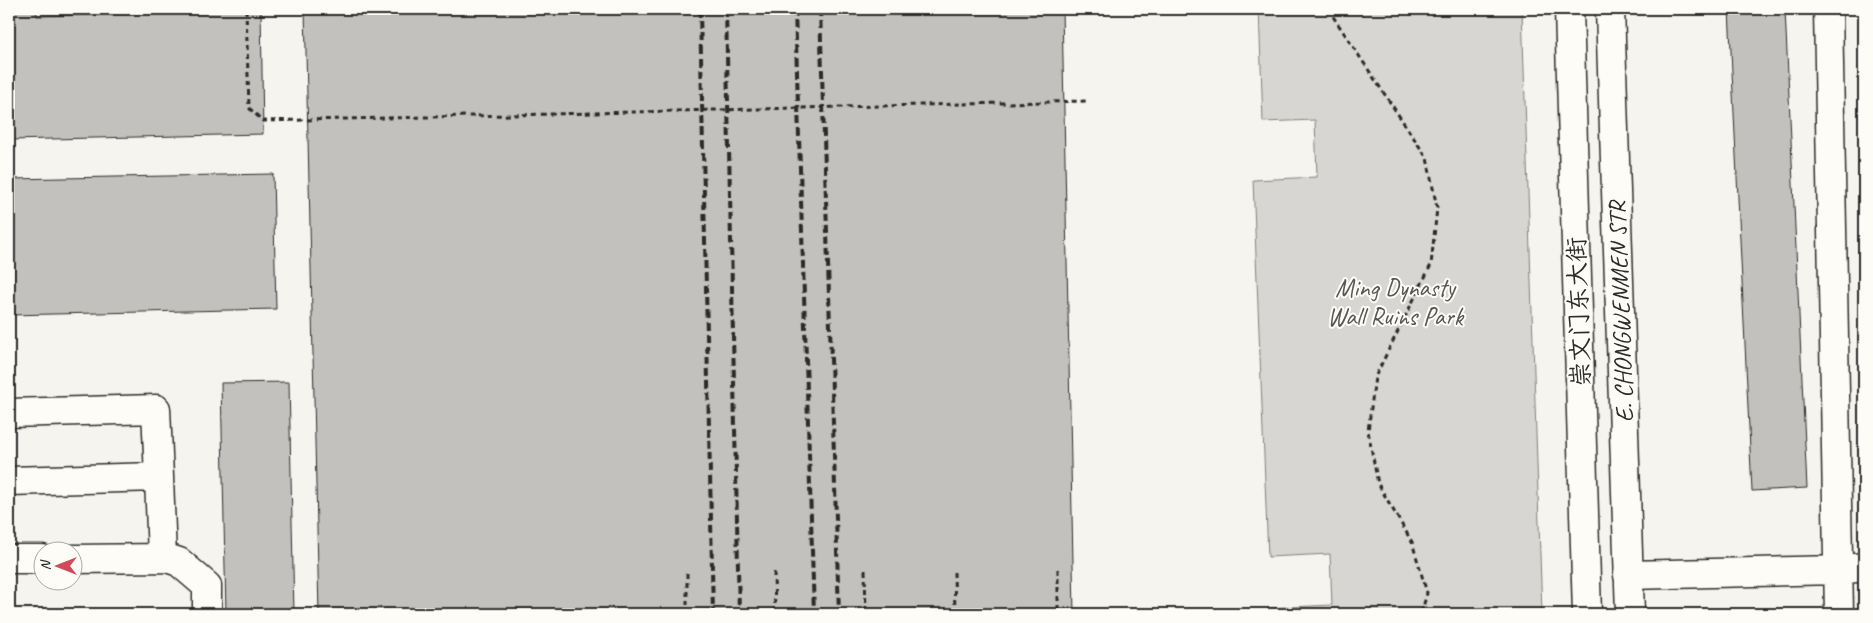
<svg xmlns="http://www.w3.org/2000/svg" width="1873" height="623" font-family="Caveat,'LXGW WenKai TC',sans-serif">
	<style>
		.green { fill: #d7d6d2; stroke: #81807e }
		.building { fill: #c2c1be; stroke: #2b2b2b }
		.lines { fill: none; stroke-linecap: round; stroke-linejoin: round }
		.minor-casing { stroke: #2b2b2b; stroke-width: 31 }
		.major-casing { stroke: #2b2b2b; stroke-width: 31 }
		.path { stroke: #2b2b2b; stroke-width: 3; stroke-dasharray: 5 4; stroke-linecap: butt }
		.minor { stroke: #fdfcf7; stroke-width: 28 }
		.major { stroke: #fdfcf7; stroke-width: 28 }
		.rail { stroke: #2b2b2b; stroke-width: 4; stroke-dasharray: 8 4; stroke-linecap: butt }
		.path-bridge { stroke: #2b2b2b; stroke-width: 3; stroke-dasharray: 5 4; stroke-linecap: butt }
		.labels { text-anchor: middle; stroke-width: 4; stroke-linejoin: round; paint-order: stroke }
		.park-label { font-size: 25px; fill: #565655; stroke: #fdfcf7 }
		.street-label { font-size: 25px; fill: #2b2b2b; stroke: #fdfcf7 }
	</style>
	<rect width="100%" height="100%" fill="#f5f4ef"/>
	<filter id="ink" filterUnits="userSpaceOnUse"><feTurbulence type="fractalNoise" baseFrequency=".02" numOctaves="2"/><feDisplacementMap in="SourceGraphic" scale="10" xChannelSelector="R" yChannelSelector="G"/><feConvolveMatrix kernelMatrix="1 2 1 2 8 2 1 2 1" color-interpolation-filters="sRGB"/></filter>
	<g filter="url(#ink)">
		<path class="green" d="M1259,9H1522L1542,614H1269L1268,608L1332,605L1330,554L1268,557L1253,180L1317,177L1315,120L1263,122Z"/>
		<path class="building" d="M9,9H36L37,16L127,14L126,9H261L263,134L9,140Z
			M305,9H1062L1074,614H319Z
			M1729,9H1785L1807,488L1752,491Z
			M273,174L276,309L9,315V179Z
			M289,382L294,614H226L221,383Z"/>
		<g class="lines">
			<defs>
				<path id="minor" d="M1828,9L1839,614
					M9,413L156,409L159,477
					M9,481L159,477L162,558
					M9,559H42
					M72,559L167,558L179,562L207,586V614
					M1628,575L1838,570L1864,567"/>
				<path id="major" d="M1569,9L1587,614
					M1610,9L1630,614"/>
			</defs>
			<use href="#minor" class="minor-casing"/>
			<use href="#major" class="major-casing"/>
			<path class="path" d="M246,9L249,108
				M1328,9L1427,158L1437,208L1431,265L1375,377L1368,431L1378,484L1412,542L1427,593L1421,614
				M1058,569V614
				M865,570L866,614
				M774,572L775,614
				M954,572L955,614
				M687,573V614
				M1662,613V614"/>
			<use href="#minor" class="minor"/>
			<use href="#major" class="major"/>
			<path class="rail" d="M700,9L713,614
				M726,9L739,614
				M795,9L814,614
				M820,9L839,614"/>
			<path class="path-bridge" d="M249,108L263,121L1087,101"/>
		</g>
	</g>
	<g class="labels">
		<g class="park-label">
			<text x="1395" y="296">Ming Dynasty<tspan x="1395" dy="29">Wall Ruins Park</tspan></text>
		</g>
		<g class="street-label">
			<text transform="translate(1578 312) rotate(-92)" y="9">崇文门东大街</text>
			<text transform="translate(1620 312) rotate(-92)" y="9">E. CHONGWENMEN STR</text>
		</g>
	</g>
	<rect width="1873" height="623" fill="none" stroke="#fdfcf7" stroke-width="30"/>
	<rect x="15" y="15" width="1843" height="593" fill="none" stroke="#2b2b2b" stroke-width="2" filter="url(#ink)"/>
	<g transform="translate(58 566) rotate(270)"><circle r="24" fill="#fdfcf7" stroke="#a9a8a5"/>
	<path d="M0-4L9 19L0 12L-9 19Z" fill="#d1495b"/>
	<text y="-8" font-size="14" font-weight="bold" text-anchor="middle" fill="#2b2b2b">N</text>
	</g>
</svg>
